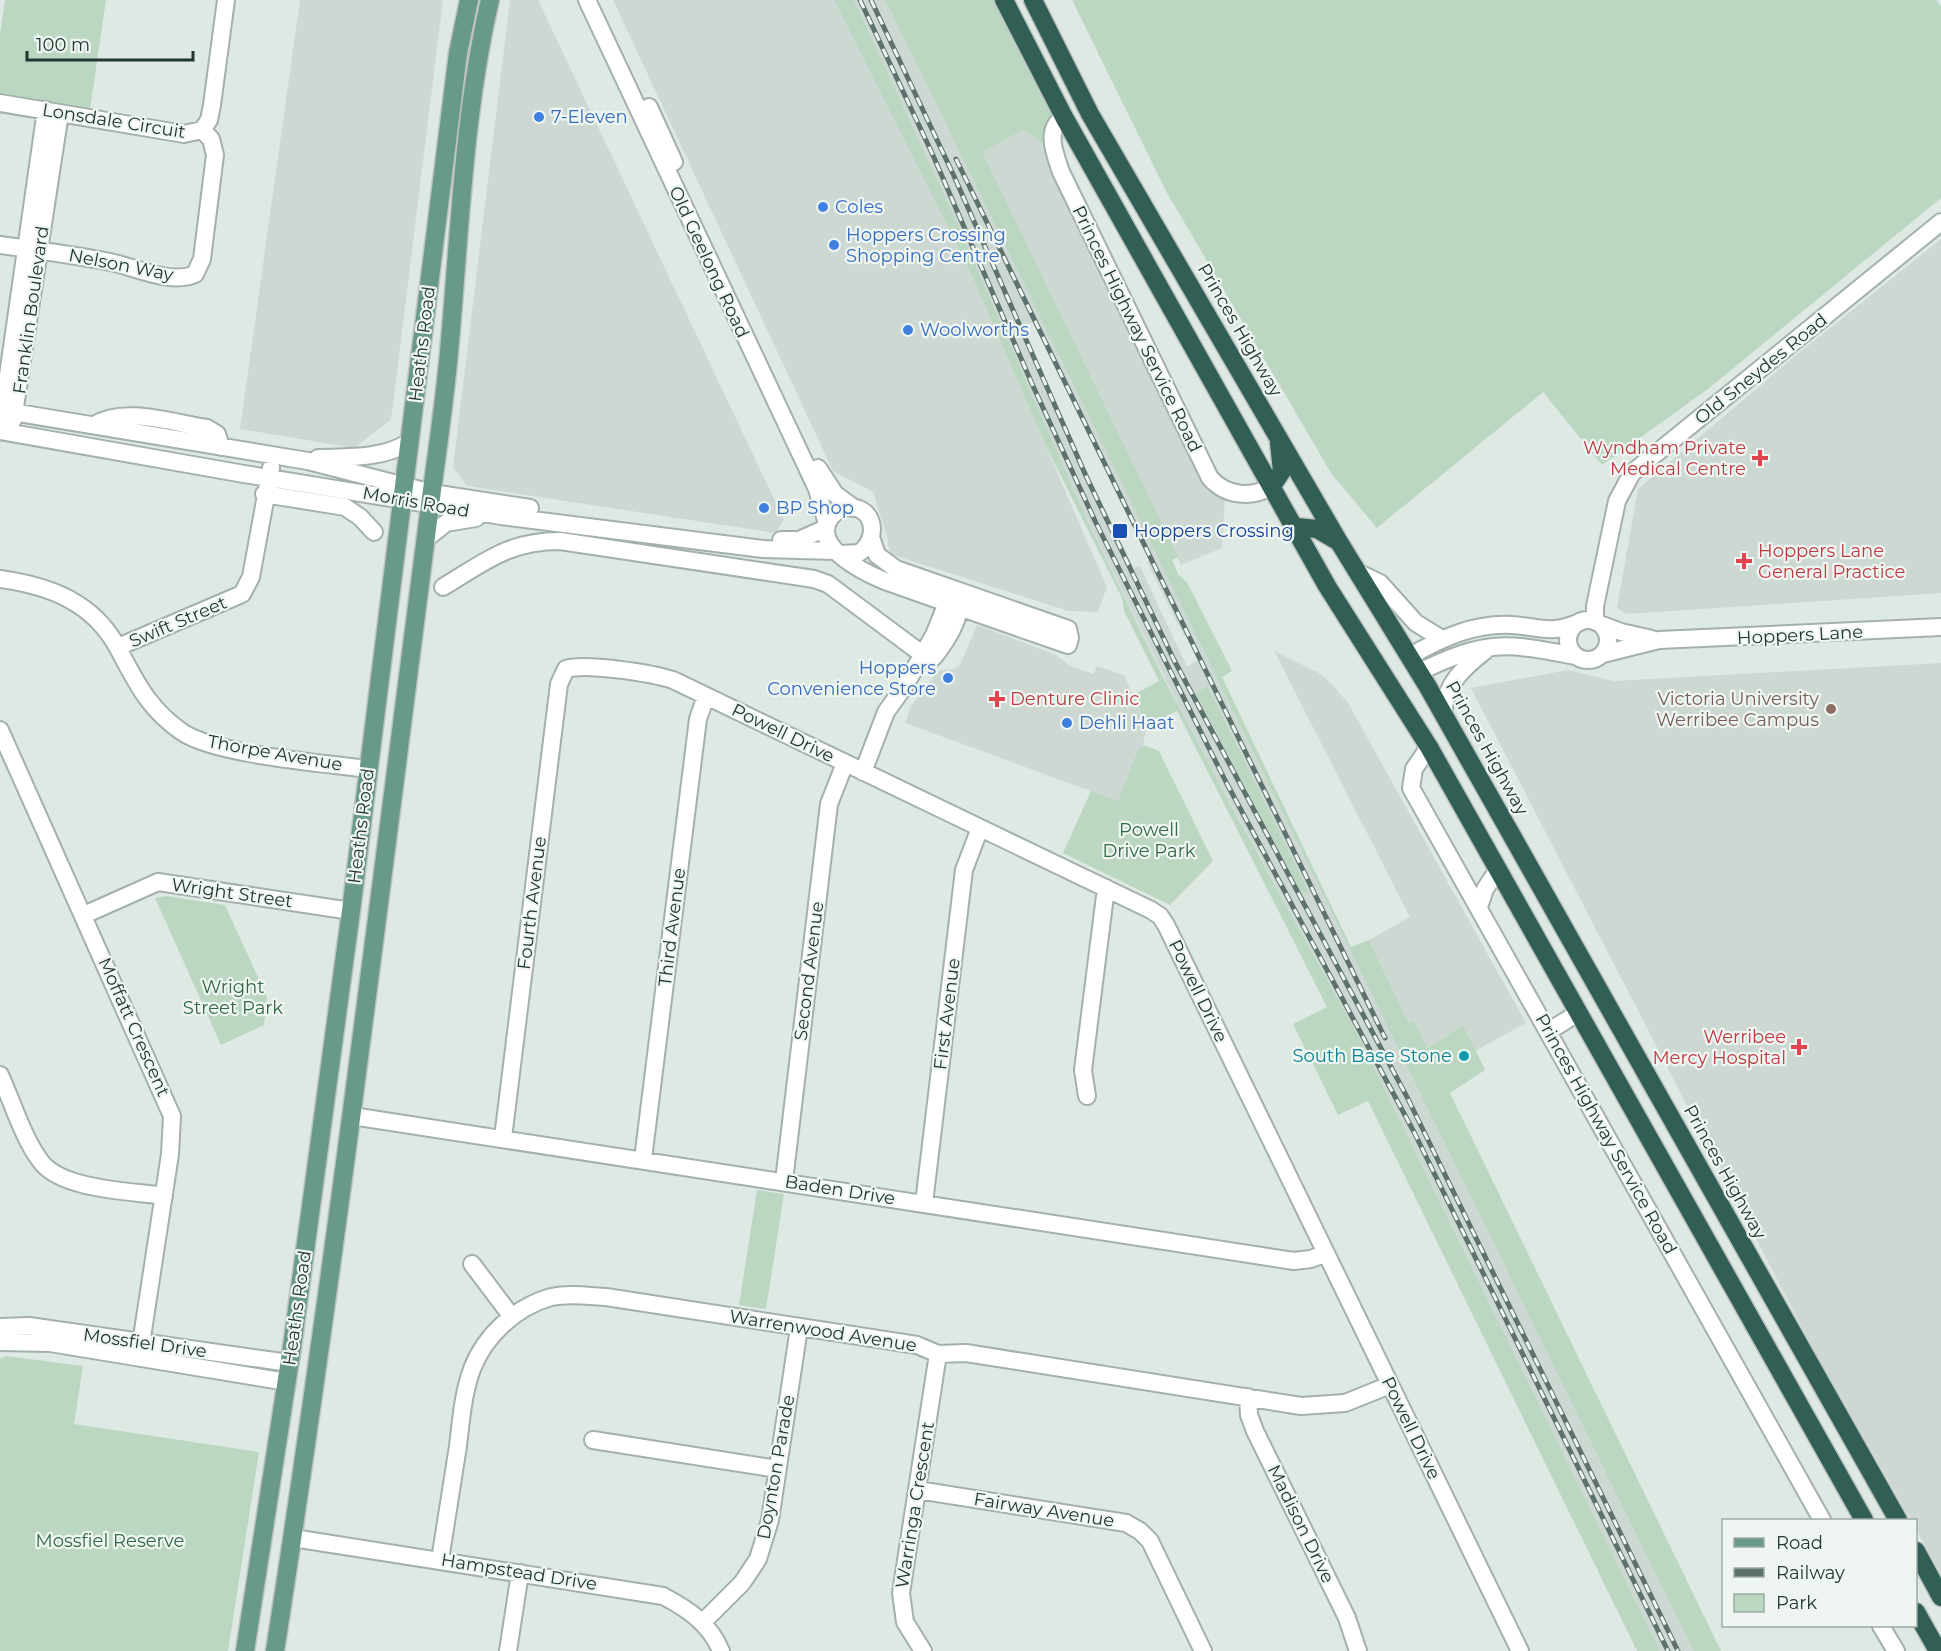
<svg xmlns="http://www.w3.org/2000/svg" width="1941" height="1651" font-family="Montserrat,sans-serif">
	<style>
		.built { fill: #ced8d3; fill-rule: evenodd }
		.green { fill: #bbd7c2 }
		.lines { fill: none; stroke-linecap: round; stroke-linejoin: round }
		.minor-casing { stroke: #a3b0ab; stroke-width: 20 }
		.major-casing { stroke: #bdc3c1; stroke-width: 21 }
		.highway-casing { stroke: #bdc3c1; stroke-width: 21 }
		.minor { stroke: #fff; stroke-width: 16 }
		.major { stroke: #69998b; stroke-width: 18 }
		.highway { stroke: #325f55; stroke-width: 18 }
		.rail-casing { stroke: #5d726c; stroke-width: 5 }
		.rail { stroke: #eff6f2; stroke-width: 3; stroke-dasharray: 9; stroke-linecap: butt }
		.shop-dot { fill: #3f7fe0; stroke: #eff6f2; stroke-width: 2 }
		.health-dot { fill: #e0444e; stroke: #eff6f2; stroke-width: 2 }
		.transit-dot { fill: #1a4fb4; stroke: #eff6f2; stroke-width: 2 }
		.education-dot { fill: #8d6e63; stroke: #eff6f2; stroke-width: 2 }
		.culture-dot { fill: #0f9aa8; stroke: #eff6f2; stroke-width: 2 }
		.labels { text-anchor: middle; stroke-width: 4.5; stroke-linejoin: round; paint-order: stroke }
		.shop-label { font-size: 18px; fill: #366cbe; stroke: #eff6f2; text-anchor: start }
		.street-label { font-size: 18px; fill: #223731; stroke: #eff6f2 }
		.health-label { font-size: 18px; fill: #be3a42; stroke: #eff6f2; text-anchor: end }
		.transit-label { font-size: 18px; fill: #164399; stroke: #eff6f2; text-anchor: start }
		.education-label { font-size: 18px; fill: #785e54; stroke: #eff6f2; text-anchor: end }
		.park-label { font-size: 18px; fill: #326845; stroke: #eff6f2 }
		.culture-label { font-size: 18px; fill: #0d838f; stroke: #eff6f2; text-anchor: end }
	</style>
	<rect width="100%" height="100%" fill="#dfe9e4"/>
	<path class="built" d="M300,0H443L391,420L354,448L240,429Z
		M510,0H538L784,520L775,533L467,486L453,467Z
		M613,0H834L967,265L1107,587L1098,612L1068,611L890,554L887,536L873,492L833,471Z
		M854,0H885L1693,1651H1660L1359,1037L1192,733L1086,518L960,229ZM1033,322L1143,546L1150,560L1147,562L1184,636L1186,635L1199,660L1187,667L1140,566L1134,568L1093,484L1038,363L1023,327Z
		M1023,130L1048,147L1225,498L1222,548L1181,565L981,152Z
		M1941,239V593L1627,614L1617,608L1638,489L1789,361Z
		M977,625L1056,655L1070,666L1094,674L1097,666L1124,675L1147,726L1143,745L1138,749L1118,801L905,723L911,706L938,671L954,669L960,665Z
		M1274,651L1317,672L1330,682L1348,703L1526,1023L1475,1051L1463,1025L1426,1048L1413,1020L1408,1022L1369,940L1410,917Z
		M1941,663V1574L1916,1529V1520H1911L1808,1339L1471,688L1568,670L1614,681Z"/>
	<path class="green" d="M5,0H106L90,109L0,93V34Z
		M834,0H854L960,229L1086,518L1164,679L1233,809L1359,1037L1660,1651H1637L1368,1101L1338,1115L1293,1024L1327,1007L1177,711L1147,726L1133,695L1159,681L1124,611L1122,598L1045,444L967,265Z
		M885,0H994L1054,108L1048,147L1023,130L982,152L1178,557L1172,560L1178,574L1187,582L1232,671L1222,677L1351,947L1369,940L1408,1022L1413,1020L1427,1048L1463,1025L1485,1070L1450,1093L1721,1651H1693Z
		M1072,0H1936L1941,6V198L1708,389L1602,465L1543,392L1377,528L1331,473L1166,191Z
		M1208,687L1308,891L1301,895L1195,693Z
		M1143,745L1159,751L1213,861L1170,905L1063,853L1091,791L1118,801L1138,749Z
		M166,896L225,905L267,997L264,1025L221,1045L155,898Z
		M757,1190L784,1194L766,1309L739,1305Z
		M6,1356L83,1366L74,1424L259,1452L228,1651H0V1359Z"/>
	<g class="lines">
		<defs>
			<path id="minor" d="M587,0L817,489L827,524
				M0,103L184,134L202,130L209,120L212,105L226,0
				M649,107L674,162
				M1064,117C1044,129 1055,154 1061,172L1210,478C1226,496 1252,499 1272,486
				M0,245C37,250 73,255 110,262C135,267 171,285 195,274L202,259L215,155L211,139L202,130
				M0,410L308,461L432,493L530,508
				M5,419L3,410L46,110
				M13,420L60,113
				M94,425C125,406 172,423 207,428L217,434L221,447
				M0,431L244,474L501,516L763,549L836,551
				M318,458C348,457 383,459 409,442
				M818,468L835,494L854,508
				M264,494L345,507L360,517L374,532
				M426,539L446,523L476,518
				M781,540H799L826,528
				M841,554L859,553C881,538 874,503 845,508C838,510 831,515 828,522C814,552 877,579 899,586C955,606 1011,625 1068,645L1070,638L1068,629L896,569L877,555L872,540
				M1357,572L1380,583L1416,623L1442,639
				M0,579C50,586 94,602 119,650C137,684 149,709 182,732C216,755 324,763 368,769
				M443,587C485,562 508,541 560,541L814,579L828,584L918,651L939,650
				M1568 640a20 20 0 1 1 40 0a20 20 0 1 1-40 0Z
				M1595,621V606L1617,501L1632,473L1941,222
				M1600,624L1621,632L1652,639
				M118,647L242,594L251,577L271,468
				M1603,654L1659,640L1941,627
				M1410,656C1442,638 1474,623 1512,625C1541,627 1550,635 1580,622
				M934,657C947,640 961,619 960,597
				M1419,672C1486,640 1504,642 1575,656
				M1443,713C1446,683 1463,668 1486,650
				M0,730L172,1116L170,1154L139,1357
				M1429,747L1414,769L1411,788L1822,1520
				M863,772L886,712L904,687L934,635L947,603L955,596
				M1479,907L1485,889L1497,871
				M84,915L158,882L351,911
				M1549,1031L1578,1013
				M0,1075C12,1101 24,1141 42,1163C64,1190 131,1191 164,1196
				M1087,1096L1083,1070L1106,888
				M352,1116L1294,1261L1311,1259L1326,1253
				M503,1138L559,684L566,669C586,663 651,673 673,680L1151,910L1160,916L1166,925L1520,1651
				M643,1159L698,719L706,696
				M784,1181L829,804L845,763
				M924,1203L964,870L980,828
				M472,1264L512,1317
				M0,1327L29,1326L289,1363
				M0,1342L50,1343L287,1382
				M1248,1397L1249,1415L1255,1431L1347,1618L1358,1651
				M593,1440L777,1469
				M918,1490L1126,1523L1140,1531L1150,1541L1203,1651
				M293,1538L663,1596C688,1609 710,1624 721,1651
				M440,1560C446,1522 452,1484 458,1446C461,1421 463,1393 472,1369C485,1335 516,1307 551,1297C569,1293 588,1296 606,1297L917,1345L938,1354L966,1353L1301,1406L1345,1403L1390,1385
				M703,1622L742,1583L758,1559L770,1520L799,1328
				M1881,1626L1896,1651
				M508,1651L520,1573
				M923,1651L905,1622L901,1593L938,1354"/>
			<path id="major" d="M245,1651L292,1347L351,911L458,53L469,0
				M275,1651C335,1265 382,877 432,490C439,440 446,390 450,341C460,227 464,112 490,0"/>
			<path id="highway" d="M1004,0L1064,117L1327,586L1429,747L1864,1520
				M1033,0L1090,114L1339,542L1428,687L1898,1520
				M1272,486L1282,471L1279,443
				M1296,527L1317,529L1339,542
				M1916,1551L1941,1597
				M1916,1612L1938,1651"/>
		</defs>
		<use href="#minor" class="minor-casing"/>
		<use href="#major" class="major-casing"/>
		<use href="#highway" class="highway-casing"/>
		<use href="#minor" class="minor"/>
		<use href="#major" class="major"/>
		<use href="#highway" class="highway"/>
		<defs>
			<path id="rail" d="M860,0L932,153L1033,386L1096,523L1226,782L1414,1132L1668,1651
				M871,0L954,176L1086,476L1174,660L1407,1097L1678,1651
				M956,159L1385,1038"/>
		</defs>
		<use href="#rail" class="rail-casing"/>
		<use href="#rail" class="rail"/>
	</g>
	<g class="shop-dot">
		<circle cx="539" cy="117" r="6"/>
		<circle cx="823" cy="207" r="6"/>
		<circle cx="834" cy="245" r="6"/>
		<circle cx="908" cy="330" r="6"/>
		<circle cx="764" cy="508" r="6"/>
		<circle cx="948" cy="678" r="6"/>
		<circle cx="1067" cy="723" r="6"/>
	</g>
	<g class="health-dot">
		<path d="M1757 449h6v6h6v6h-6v6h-6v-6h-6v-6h6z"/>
		<path d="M1741 552h6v6h6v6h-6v6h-6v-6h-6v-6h6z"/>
		<path d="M994 690h6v6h6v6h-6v6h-6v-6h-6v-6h6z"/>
		<path d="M1796 1038h6v6h6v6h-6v6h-6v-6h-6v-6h6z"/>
	</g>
	<rect class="transit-dot" x="1112" y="523" width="16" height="16" rx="3"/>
	<circle class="education-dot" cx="1831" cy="709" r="6"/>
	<circle class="culture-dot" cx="1464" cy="1056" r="6"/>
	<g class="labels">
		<g class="shop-label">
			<text x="551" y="123">7-Eleven</text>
			<text x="835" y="213">Coles</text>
			<text x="846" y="241">Hoppers Crossing<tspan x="846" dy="21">Shopping Centre</tspan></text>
			<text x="920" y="336">Woolworths</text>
			<text x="776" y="514">BP Shop</text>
			<text x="936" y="674" text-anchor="end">Hoppers<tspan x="936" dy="21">Convenience Store</tspan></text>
			<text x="1079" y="729">Dehli Haat</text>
		</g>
		<g class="street-label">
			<text transform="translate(114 121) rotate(9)" y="6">Lonsdale Circuit</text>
			<text transform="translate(709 262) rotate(65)" y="6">Old Geelong Road</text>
			<text transform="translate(121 265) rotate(11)" y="6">Nelson Way</text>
			<text transform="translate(31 310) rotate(-82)" y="6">Franklin Boulevard</text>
			<text transform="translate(1137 329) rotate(64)" y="6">Princes Highway Service Road</text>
			<text transform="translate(1240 330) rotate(60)" y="6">Princes Highway</text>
			<text transform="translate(422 344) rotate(-83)" y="6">Heaths Road</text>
			<text transform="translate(1761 369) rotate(-39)" y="6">Old Sneydes Road</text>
			<text transform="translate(416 502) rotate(10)" y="6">Morris Road</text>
			<text transform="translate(178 622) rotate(-23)" y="6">Swift Street</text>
			<text transform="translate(1800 635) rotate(-3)" y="6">Hoppers Lane</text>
			<text transform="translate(783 733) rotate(26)" y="6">Powell Drive</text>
			<text transform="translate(1487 748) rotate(61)" y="6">Princes Highway</text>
			<text transform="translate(275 753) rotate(10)" y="6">Thorpe Avenue</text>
			<text transform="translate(361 826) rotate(-83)" y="6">Heaths Road</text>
			<text transform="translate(232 893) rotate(8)" y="6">Wright Street</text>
			<text transform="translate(532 903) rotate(-83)" y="6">Fourth Avenue</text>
			<text transform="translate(672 927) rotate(-83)" y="6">Third Avenue</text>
			<text transform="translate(809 971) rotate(-83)" y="6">Second Avenue</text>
			<text transform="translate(1198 991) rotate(64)" y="6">Powell Drive</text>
			<text transform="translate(947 1014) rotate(-83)" y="6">First Avenue</text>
			<text transform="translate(134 1027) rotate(66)" y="6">Moffatt Crescent</text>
			<text transform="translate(1606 1134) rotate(61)" y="6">Princes Highway Service Road</text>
			<text transform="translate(1725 1172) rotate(61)" y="6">Princes Highway</text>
			<text transform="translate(840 1190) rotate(9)" y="6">Baden Drive</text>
			<text transform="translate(297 1308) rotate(-82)" y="6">Heaths Road</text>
			<text transform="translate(823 1331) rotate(9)" y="6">Warrenwood Avenue</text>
			<text transform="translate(145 1343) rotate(8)" y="6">Mossfiel Drive</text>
			<text transform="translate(1411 1428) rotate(64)" y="6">Powell Drive</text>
			<text transform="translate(776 1467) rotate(-80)" y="6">Doynton Parade</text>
			<text transform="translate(915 1505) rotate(-81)" y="6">Warringa Crescent</text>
			<text transform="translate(1044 1510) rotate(9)" y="6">Fairway Avenue</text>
			<text transform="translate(1301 1524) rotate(64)" y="6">Madison Drive</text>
			<text transform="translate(519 1572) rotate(9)" y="6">Hampstead Drive</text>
		</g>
		<g class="health-label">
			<text x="1746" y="454">Wyndham Private<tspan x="1746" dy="21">Medical Centre</tspan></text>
			<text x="1758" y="557" text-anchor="start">Hoppers Lane<tspan x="1758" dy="21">General Practice</tspan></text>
			<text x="1010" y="705" text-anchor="start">Denture Clinic</text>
			<text x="1786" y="1043">Werribee<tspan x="1786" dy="21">Mercy Hospital</tspan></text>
		</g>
		<g class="transit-label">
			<text x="1134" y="537">Hoppers Crossing</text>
		</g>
		<g class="education-label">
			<text x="1819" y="705">Victoria University<tspan x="1819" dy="21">Werribee Campus</tspan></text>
		</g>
		<g class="park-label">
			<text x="1149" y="836">Powell<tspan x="1149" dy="21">Drive Park</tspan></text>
			<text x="233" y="993">Wright<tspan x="233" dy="21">Street Park</tspan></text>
			<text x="110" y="1547">Mossfiel Reserve</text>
		</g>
		<g class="culture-label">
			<text x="1452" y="1062">South Base Stone</text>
		</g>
	</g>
	<rect x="1722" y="1519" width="195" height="108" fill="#eff6f2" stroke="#9daaa5" stroke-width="1.5"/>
	<rect x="1734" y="1538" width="30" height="9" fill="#69998b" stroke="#9daaa5" stroke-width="1.5"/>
	<text x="1776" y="1549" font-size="18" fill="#223731">Road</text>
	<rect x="1734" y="1568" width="30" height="9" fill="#5d726c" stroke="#9daaa5" stroke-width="1.5"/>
	<text x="1776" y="1579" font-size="18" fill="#223731">Railway</text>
	<rect x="1734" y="1594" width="30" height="18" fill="#bbd7c2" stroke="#9daaa5" stroke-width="1.5"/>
	<text x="1776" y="1609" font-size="18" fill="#223731">Park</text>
	<path d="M27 51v9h166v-9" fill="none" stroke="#223731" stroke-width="3"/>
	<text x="36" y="51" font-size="18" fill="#223731" stroke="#eff6f2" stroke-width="4.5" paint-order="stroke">100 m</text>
</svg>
